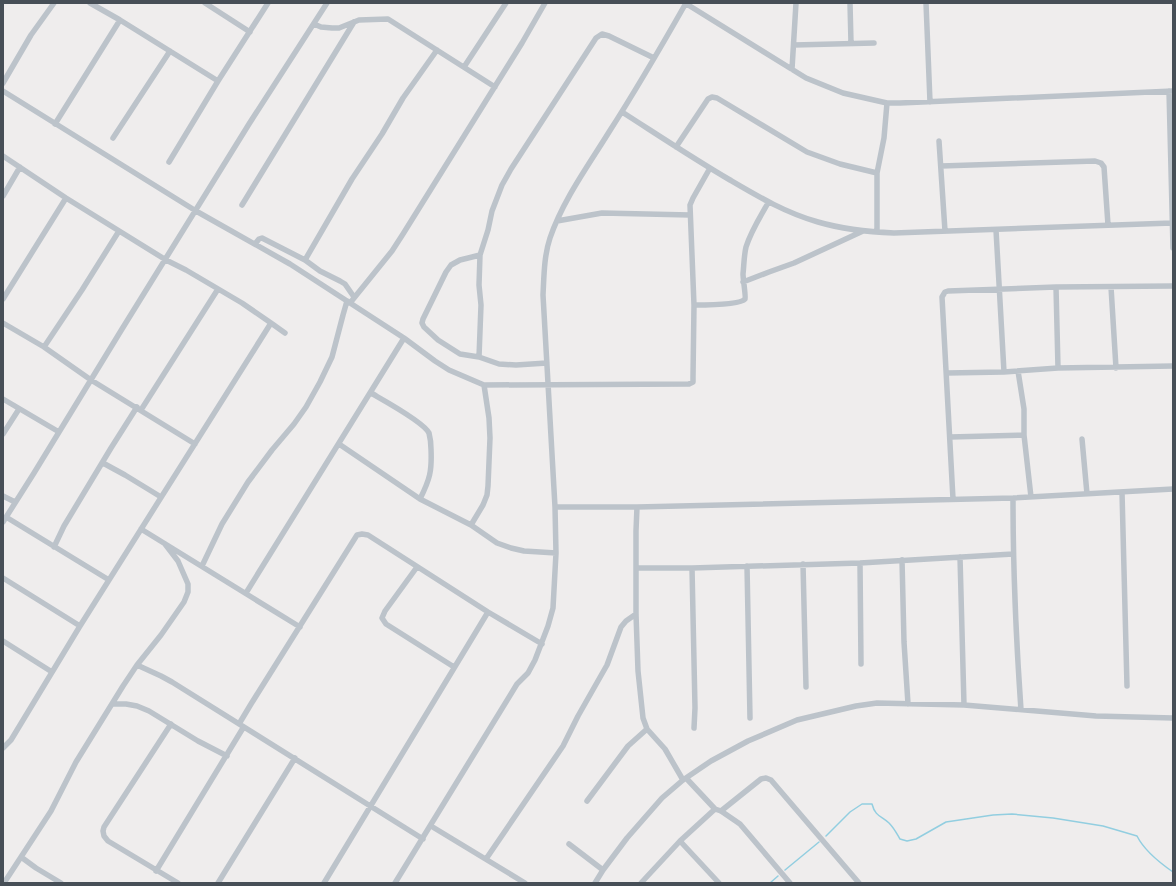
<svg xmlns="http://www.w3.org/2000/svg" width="1176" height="886" font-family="Quicksand,sans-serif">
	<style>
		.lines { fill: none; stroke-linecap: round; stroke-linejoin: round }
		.stream { stroke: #92cee0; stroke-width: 1.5 }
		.street { stroke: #bcc3ca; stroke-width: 5.5 }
	</style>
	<rect width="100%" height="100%" fill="#efeded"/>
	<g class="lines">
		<path class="stream" d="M826,836L850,812L862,804H872C875,816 881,816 889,823C894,828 897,834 900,839L907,841L916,839L946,822L993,815L1012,814L1053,818L1103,826L1137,836C1144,850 1160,863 1173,872
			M785,870L819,842
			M770,883L778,876"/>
		<path class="street" d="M90,3L120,20L218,81
			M205,3L250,32
			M685,3L806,78L843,93L887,103H900L1173,91
			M850,3L851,43
			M926,3L930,102
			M314,24L321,27L332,28H339L359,20L388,19L495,87
			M794,45L874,43
			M464,67L506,3
			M792,69L796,3
			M3,83L31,35L54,3
			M3,91L196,211L290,264L404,338L435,361L449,370L484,385L689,384L693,382V377L694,305L690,205L693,198L710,168
			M1169,91L1173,248
			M622,112C658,135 694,159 730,180C759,197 786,213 818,222C842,229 869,232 894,233L1172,223
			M55,124L120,20
			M113,138L170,51
			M939,141L945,231
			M676,147L708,99L712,97L717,98L807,152L840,164L877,173
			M3,156L66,198L166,260L186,270L242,303L271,323L80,626L11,740L3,748
			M169,162L218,81L268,3
			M941,166L1095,161L1101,163L1104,167L1108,225
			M3,196L20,167
			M242,205L354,22
			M557,221L602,213L690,215
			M996,230L1004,372
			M877,232V173L884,138L887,103
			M255,244L259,239L262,238L305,260L320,271L340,281L345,284L354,297
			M480,255L460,260L451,265L446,272L423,319L422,323L424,327L438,340L460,354L479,357L499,364L516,365L547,363
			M305,260L352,179L382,134L403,98L437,50
			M743,282L769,272L794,263L863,231
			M1056,287L1058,368
			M1111,287L1116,368
			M3,299L66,198
			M350,303L392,251L403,234L522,43L545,3
			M694,305C702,305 740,305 745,299C746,297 743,279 743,274C744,265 744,255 746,247C751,231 760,217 768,203
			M3,323L44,347L91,380L195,444
			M271,323L285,333
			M44,347L82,290L119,231
			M479,357L481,305L479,285L480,255L488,230L492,211L502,185L511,169L596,38L602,34L609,36L654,58
			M1018,371L1024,409V435L1031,497
			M947,373L1004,372L1058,368L1173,366
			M371,393C383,400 424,422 429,433C430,437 431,444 431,449C432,471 430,479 420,499
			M3,399L59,432
			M141,410L218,289
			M3,434L19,409
			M950,437L1024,435
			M1082,439L1087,494
			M339,444L420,499L471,525L497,543L511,548L524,551L556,553
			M103,463L125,475L161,497
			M1122,492L1127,686
			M3,496L15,502
			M1013,498C1013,569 1016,639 1021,710
			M953,499L942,297L945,292L948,291L1056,287L1173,286
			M555,507H637L1013,498L1173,489
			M637,507L636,531V568H692L860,563L1013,554
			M6,517L109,580
			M3,522L34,473L122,329L249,124L327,3
			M471,525L483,505L487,495L488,486L490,438L489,418L484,385
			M141,529L300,627
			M54,547L64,526L111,448L137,407
			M960,557L964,705
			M902,560L904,642L908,704
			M860,563L861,664
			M803,564L806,687
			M202,566L222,524L248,482L272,450L294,424L306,407L320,382L332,357L343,315L347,301
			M747,566L750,718
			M417,567L385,611L382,618L386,624L454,667
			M636,568V614L638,671L643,718L647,729L665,749L683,780
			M692,568L695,708L694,728
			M3,578L80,626
			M246,593L404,338
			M3,641L52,672
			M137,665L161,676L172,682L423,839
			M112,704H126L137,706L149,711L198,741L227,756
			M171,724L104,827L103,831L104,836L108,841L178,883
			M239,724L251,704L357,535L362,534L368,535L488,612L542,644
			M686,778L715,809L721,811L740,824L790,883
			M587,801L628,746L647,729
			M721,811L761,779L766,778L771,780L859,883
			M431,826L525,883
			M680,841L719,883
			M569,844L603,870
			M21,857L36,868L61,883
			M486,859L563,746L578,716L607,665L621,627L626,621L636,614
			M156,871L243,728
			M4,883L51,811L76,762L123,686L137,665L161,635L184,602L188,592V584L178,561L165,544
			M218,883L295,758
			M324,883L488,612
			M395,883L517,684L528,673L535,660L548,626L553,608L556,553L555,507L543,295C544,276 544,256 550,238C563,200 588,166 609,132C636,90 661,47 686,3
			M595,883L603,870L627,838L662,798L683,780L711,761L748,741L797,720L856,706L877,703L964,705L1096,716L1173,718
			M641,883L680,841L715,809"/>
	</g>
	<rect width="1176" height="886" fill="none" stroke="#474f57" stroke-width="8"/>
</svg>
